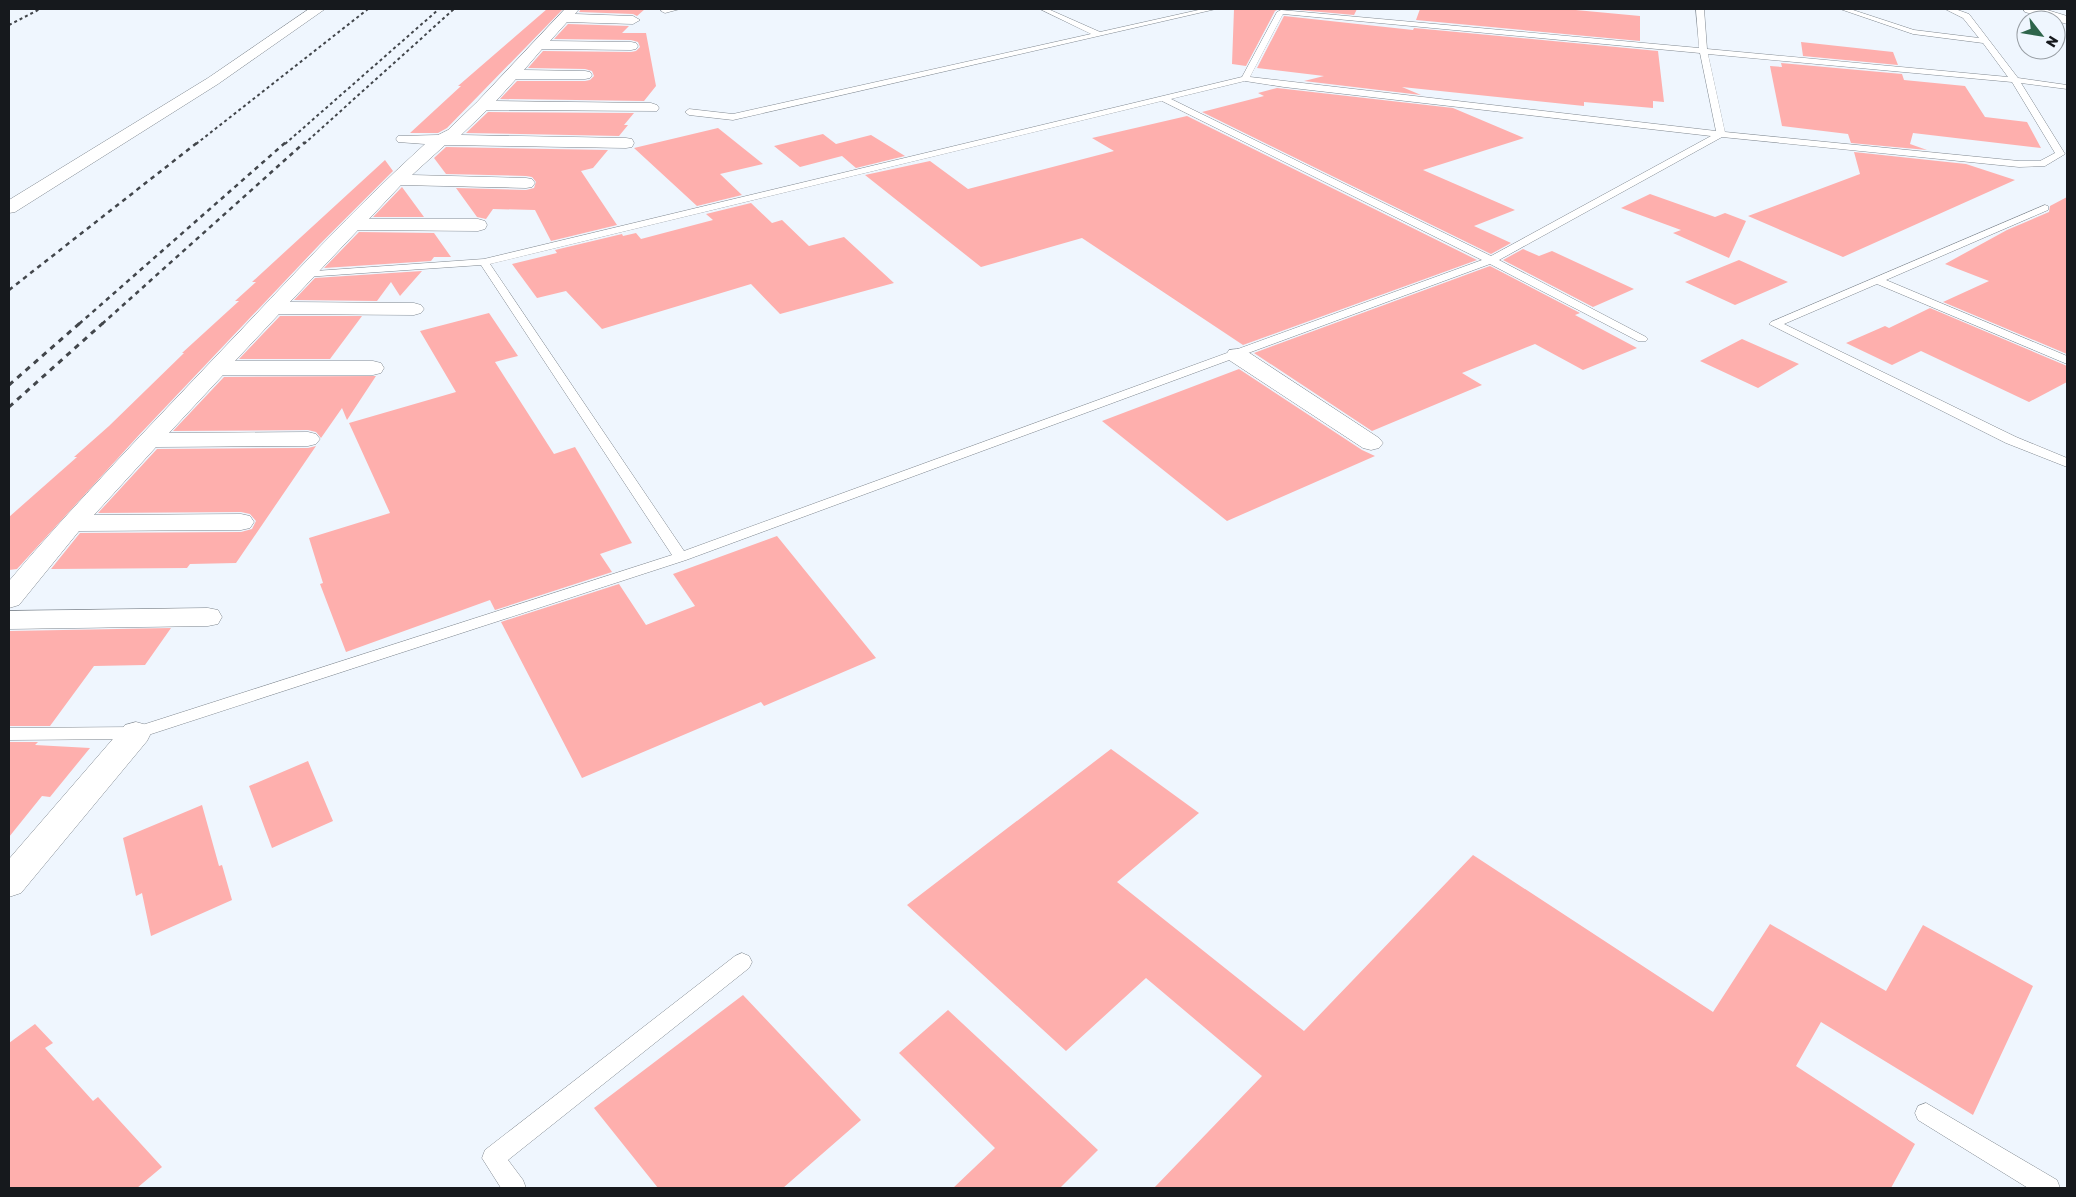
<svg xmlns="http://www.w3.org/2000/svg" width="2076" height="1197" font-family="Rubik,sans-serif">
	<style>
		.building { fill: #feafad }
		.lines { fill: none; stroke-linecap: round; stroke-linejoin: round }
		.lane-casing { stroke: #808890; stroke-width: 1 }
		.street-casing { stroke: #808890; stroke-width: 1 }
		.primary-casing { stroke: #808890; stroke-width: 1 }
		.lane { fill: #fff; fill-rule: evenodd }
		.street { fill: #fff; fill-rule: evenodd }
		.primary { fill: #fff; fill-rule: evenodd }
		.rail-far2 { stroke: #42464b; stroke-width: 2; stroke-dasharray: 3 3; stroke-linecap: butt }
		.rail-far1 { stroke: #42464b; stroke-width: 2.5; stroke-dasharray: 4.5 4.5; stroke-linecap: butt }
		.rail { stroke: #42464b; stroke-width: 3; stroke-dasharray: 5.5 5.5; stroke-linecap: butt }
	</style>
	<rect width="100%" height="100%" fill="#eff6fe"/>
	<path class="building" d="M547,9H563L447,128L438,133H410L461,86H458Z
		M581,9H645L637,16L633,14L579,12Z
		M1234,9H1279L1275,11L1246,66L1232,64Z
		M1288,9H1357L1354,15Z
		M1420,9H1565L1640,16V41L1416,20Z
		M1284,16L1413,30L1414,28L1658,51L1664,102L1653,101V108L1584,102V106L1402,87L1421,95L1304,81L1324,76L1257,68Z
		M568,24L629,26L622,33H646L656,86L644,101L500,99L517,81H585L590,80L594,76L592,71L585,69L528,68L543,51L631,52L636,51L640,47L638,42L631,40L554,39Z
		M1801,42L1893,52L1898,65L1803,56Z
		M1781,63L1902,74L1904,80L1965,86L1985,117L2027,122L2041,148L1913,133L1910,144L1927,150L1851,143L1848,134L1782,126L1770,66L1782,67Z
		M1277,88L1453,108L1524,138L1423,170L1515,210L1474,226L1511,243L1491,254L1202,112L1264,96L1258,93Z
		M488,112L634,113L624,125H628L619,136L466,133Z
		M1187,116L1477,260L1243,345L1082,238L981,267L865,175L930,161L968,189L1114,151L1092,138Z
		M718,128L763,164L720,174L742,195L697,206L634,148Z
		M823,134L836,144L871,135L905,156L856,168L842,156L800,167L774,146Z
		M446,147L608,150L593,168L581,171L617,225L551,241L535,210L493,209L486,219L477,217L456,188L526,190L534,188L536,182L532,177L526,176L446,174L434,158Z
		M1854,152L1966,164L2015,180L1843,257L1748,216L1860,174Z
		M385,160L393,171L320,244L139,435L17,569L9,570V517L77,457H74L109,426L184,353H182L239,301H235L256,282H252Z
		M402,187L424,217H373Z
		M1650,194L1715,217L1725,213L1746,221L1729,258L1673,233L1681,230L1621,208Z
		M2067,197V354L1943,302L1989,281L1945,264L2007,230L2049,212L2050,206Z
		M751,203L772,223L782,220L809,246L844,237L894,283L780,314L751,284L602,329L566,291L537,298L512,264L557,253L555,250L622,234L623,236L636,233L641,239L713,220L706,214Z
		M359,232L434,233L451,257H434L431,261L324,268Z
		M1523,249L1539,256L1552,251L1634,289L1593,307L1503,260Z
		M1739,260L1788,282L1735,305L1685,282Z
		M1490,266L1580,313L1575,315L1637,348L1583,370L1535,344L1462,373L1482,385L1372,431L1254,353Z
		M422,271L400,296L391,282L377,301L294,300L315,278Z
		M1930,308L2067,366V382L2029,402L1921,351L1892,365L1846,343L1885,326L1889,328Z
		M489,313L518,356L495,362L554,454L575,447L632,543L600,554L612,572L495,610L490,600L346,652L320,584L323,583L309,538L390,513L349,423L456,392L420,331Z
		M280,316H362L330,359H239Z
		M1742,339L1799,364L1758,388L1700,361Z
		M1239,369L1362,450L1375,456L1227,521L1102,421Z
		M376,376L347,420L342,408L321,438L316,432L308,430L173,431L224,377Z
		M316,446L236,563L190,564L187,568L51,569L80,533L241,532L252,529L256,521L250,514L241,512L98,513L157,449L308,448Z
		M777,536L876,658L764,706L761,702L582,778L501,622L619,584L646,625L695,606L673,574Z
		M171,628L145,665L94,666L50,726H9V631Z
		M9,742H38L35,745L90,748L50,797L42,796L9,837Z
		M1111,749L1199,813L1117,882L1304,1031L1473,855L1713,1012L1770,924L1886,991L1923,925L2033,986L1973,1115L1821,1022L1796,1066L1915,1144L1891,1188H1154L1262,1076L1146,978L1066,1051L907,905Z
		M308,761L333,821L272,848L249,786Z
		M202,805L219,866L222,865L232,900L151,936L142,893L136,896L123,838Z
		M743,995L861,1120L783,1188H658L594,1108Z
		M948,1010L1098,1150L1060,1188H953L995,1148L899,1053Z
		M35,1024L53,1043L45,1048L93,1101L98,1097L162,1167L137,1188H9V1043Z"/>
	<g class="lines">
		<defs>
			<path id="lane" d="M662,9H680L665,13L661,11Z
				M1040,9H1048L1100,32L1203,9H1216L733,120L689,115L685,112L689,109L733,114L1091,34Z
				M1696,9H1704L1707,49L2008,77L1983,43L1913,34L1840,9H1850L1914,30L1979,38L1963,18L1945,9H1955L1969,14L2018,78L2067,85V89L2021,83L2065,154L2045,166L2019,167L1722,137L1499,260L1646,337L1648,339L1646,341H1638L1490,264L686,560L142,737L136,739L9,740V728L136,727L672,555L481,265L305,277L301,276L300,274L301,272L484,259L1242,77L1277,12L1281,10L1699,48ZM1283,14L1700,53L1716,131L1250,77ZM1708,54L2012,82L2055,153L2040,161H2019L1725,132ZM1245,81L1284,87L1711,136L1491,256L1171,99ZM1162,101L1482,260L684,551L490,264Z
				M2045,205L2048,206V210L1886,280L2067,356V364L1877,284L1784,324L2016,437L2067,458V467L2006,443L1769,324L1771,322Z
				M742,953L749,956L752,962L749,968L508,1160L523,1180L526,1188H501L482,1158L485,1150L735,956Z
				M1926,1103L2057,1180L2060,1188H2028L1918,1120L1915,1113L1918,1106Z"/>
			<path id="street" d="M309,9H325L218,84L15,212L9,213V200L208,78Z
				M565,9H579L575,14L633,16L640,20L633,24L567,22L550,41L631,42L636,43L638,46L636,49L631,50L542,49L524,70L585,71L590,72L592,75L590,78L585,79H516L496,101L651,103L657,105L659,108L657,111L487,110L461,135L626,138L632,139L634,143L632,147L626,148L445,145L412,175L526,178L532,179L535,183L532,187L526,188L401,185L369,219H478L485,221L487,225L485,229L478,231L358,230L290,302L414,303L421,305L424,309L421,313L414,315L279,314L235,361H373L381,363L384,368L381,373L373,375H223L169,433L308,432L316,434L320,439L316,444L308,446L156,447L94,515L241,514L250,516L254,522L250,528L241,530L79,531L19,605L9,608V581C76,502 149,427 221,351C288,281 353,209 425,144L398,142L396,139L398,136L438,135L448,130L477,102Z
				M1237,349L1245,350L1379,438L1383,443L1379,448L1371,450L1363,448L1229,360L1226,355L1229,350Z
				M208,608L218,610L222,617L218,624L208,626L9,629V611Z
				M136,722L147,725L151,733L147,741L21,893L9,897V859L125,725Z"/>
			<path id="primary" d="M2023,9H2044L2067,16V24L2025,12Z"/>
		</defs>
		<use href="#lane" class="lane-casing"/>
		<use href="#street" class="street-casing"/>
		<use href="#primary" class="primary-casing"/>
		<use href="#lane" class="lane"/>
		<use href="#street" class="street"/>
		<use href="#primary" class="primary"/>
		<path class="rail-far2" d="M9,25L40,9
			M196,144L368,9
			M285,144L439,9
			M304,144L454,9"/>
		<path class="rail-far1" d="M9,290L198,142
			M79,324L286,142
			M102,324L305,142"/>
		<path class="rail" d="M9,385L80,323
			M9,407L103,323"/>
	</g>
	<rect width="2076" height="1197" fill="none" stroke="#16191d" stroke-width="20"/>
	<g transform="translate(2041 35) rotate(121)"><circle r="24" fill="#eff6fe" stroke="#989ea4"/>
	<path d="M0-4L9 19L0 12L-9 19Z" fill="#2e654b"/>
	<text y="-8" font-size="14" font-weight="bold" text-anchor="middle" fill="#16191d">N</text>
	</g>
</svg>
